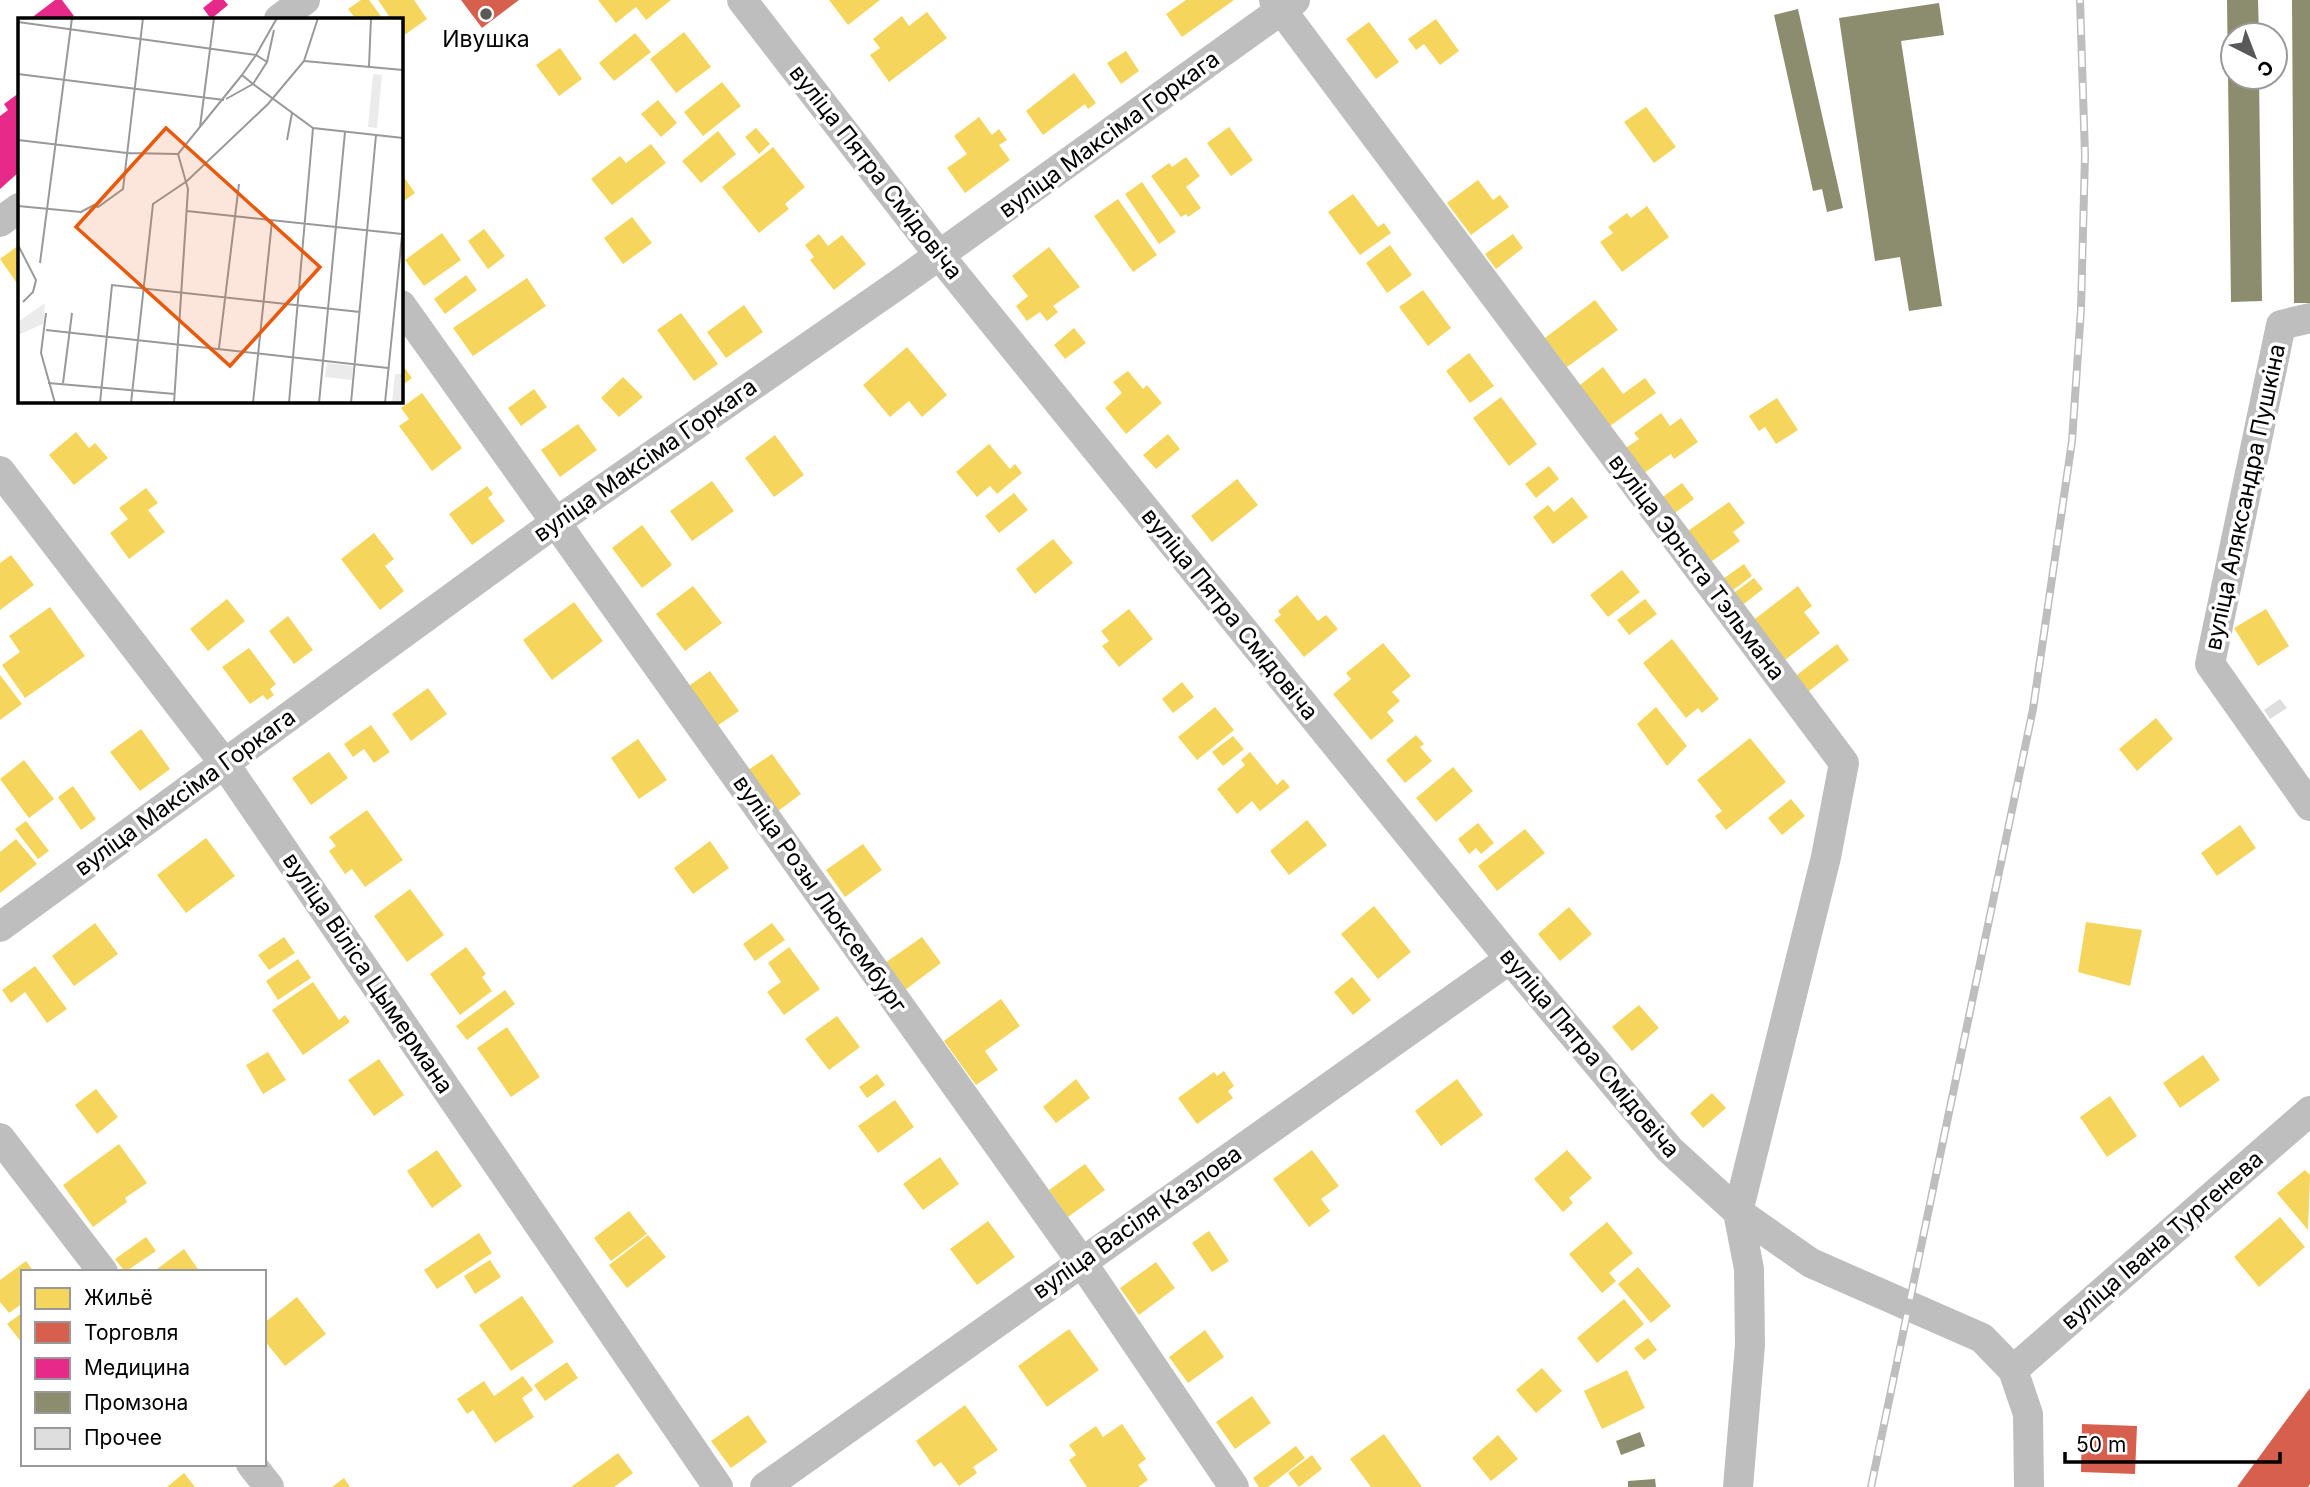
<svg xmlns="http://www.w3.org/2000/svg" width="2310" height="1487" font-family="Inter,sans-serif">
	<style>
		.homes { fill: #f6d55c }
		.shops { fill: #d6604d }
		.health { fill: #e7298a }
		.industry { fill: #8c8c6e }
		.building { fill: #dedede }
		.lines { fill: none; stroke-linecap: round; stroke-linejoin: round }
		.street { stroke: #bebebe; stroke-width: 30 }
		.rail-casing { stroke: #bebebe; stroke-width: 8 }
		.rail { stroke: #fff; stroke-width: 5; stroke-dasharray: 16; stroke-linecap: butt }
		.poi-dot { fill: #595959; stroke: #fff; stroke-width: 2.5 }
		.labels { text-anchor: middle; stroke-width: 7; stroke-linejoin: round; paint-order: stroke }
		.poi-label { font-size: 23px; fill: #000; stroke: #fff }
		.street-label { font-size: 23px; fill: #000; stroke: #fff }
		.inset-road { fill: none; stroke: #999; stroke-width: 2 }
		.view { fill: #e8590c; fill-opacity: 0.15; stroke: #e8590c; stroke-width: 3.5 }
		.inset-edge { fill: none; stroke: #000; stroke-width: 3.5 }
	</style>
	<rect width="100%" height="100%" fill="#fff"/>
	<path class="homes" d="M361,0H369L383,19H356L348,9Z
		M378,0H414L427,19L403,36L401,19H391Z
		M598,0H671L646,20L636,7L616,23Z
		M829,0H880L848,25Z
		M1186,0H1234L1182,37L1166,14Z
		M927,12L947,38L889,82L870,55L880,48L873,39L902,16L909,26Z
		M1436,19L1459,51L1440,65L1424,44L1416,50L1408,39Z
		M1369,22L1399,62L1376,79L1346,39Z
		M684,32L711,67L676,93L650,59Z
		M635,33L651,52L614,81L599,63Z
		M560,48L582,79L559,96L536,65Z
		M1126,51L1139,71L1121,84L1107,63Z
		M1074,73L1096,103L1088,109L1085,104L1043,135L1026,111Z
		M722,82L741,106L703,136L684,112Z
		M658,100L677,123L661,137L641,114Z
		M1646,107L1676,147L1654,163L1624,122Z
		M979,117L992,135L999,129L1007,140L999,145L1010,160L965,193L947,168L967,154L954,136Z
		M1229,127L1253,160L1231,176L1207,143Z
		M756,128L770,144L759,154L745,137Z
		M718,131L736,154L701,183L682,161Z
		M651,144L666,163L612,205L591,179L620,156L626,163Z
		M773,147L805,187L785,204L789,209L759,233L722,187Z
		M1186,157L1200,176L1186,187L1201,208L1188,217L1186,214L1181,217L1151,176L1169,163L1172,167Z
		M401,173L415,193L401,203Z
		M1478,180L1493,200L1500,195L1509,207L1471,235L1447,203Z
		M1142,182L1176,232L1159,244L1125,194Z
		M1353,194L1378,227L1384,223L1391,233L1360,255L1328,212Z
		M1118,199L1157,255L1133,272L1094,216Z
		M1647,206L1669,237L1622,272L1600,242L1613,233L1608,227L1627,213L1631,218Z
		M632,217L652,243L623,264L604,238Z
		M484,229L505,256L488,269L468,241Z
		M442,233L461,260L424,286L405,260Z
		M819,234L828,246L842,235L866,264L834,290L810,260L814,257L805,245Z
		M1513,234L1523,248L1496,269L1485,254Z
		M19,245V286L0,259Z
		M1390,245L1412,275L1387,293L1366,263Z
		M1049,247L1080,287L1053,306L1058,312L1047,321L1040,312L1027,321L1016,306L1028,296L1012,276Z
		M466,275L477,290L445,314L434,299Z
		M527,278L546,306L473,356L453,328Z
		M1423,290L1451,328L1428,346L1399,307Z
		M1595,300L1618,330L1567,367L1545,338Z
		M744,305L763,332L726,358L707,332Z
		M681,313L718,364L694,381L657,330Z
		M1074,328L1086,343L1065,359L1054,345Z
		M907,347L947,395L922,417L909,401L890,417L863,385Z
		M1469,353L1494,386L1470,403L1446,371Z
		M401,363L412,378L401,386Z
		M1603,367L1623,394L1645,378L1656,393L1610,426L1580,385Z
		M1128,371L1143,389L1147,385L1162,403L1126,434L1105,408L1122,393L1113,382Z
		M623,377L643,397L619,417L601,398Z
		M534,389L547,407L521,426L508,408Z
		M422,393L462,448L432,471L399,426L409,419L401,408Z
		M1501,397L1537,444L1509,466L1473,418Z
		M1777,398L1798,430L1776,444L1765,427L1759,431L1749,416Z
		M1661,413L1670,426L1681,418L1698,442L1674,459L1671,454L1644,473L1626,448L1639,439L1634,433Z
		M578,424L597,450L560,477L541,450Z
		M76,432L89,448L95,443L108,458L74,485L49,455Z
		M1168,434L1180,449L1156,469L1143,455Z
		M775,435L804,475L774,497L745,458Z
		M989,444L1010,469L1015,464L1022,473L997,494L990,486L977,497L956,472Z
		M1549,466L1559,479L1536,498L1525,484Z
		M1237,479L1258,505L1212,542L1191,516Z
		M712,481L734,511L692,541L670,511Z
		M1682,483L1694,499L1672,515L1661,498Z
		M487,486L493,494L488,498L505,521L472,545L449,514Z
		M146,488L158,503L148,510L165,532L129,559L110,533L128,519L119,508Z
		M1014,493L1028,510L999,533L985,516Z
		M1572,497L1588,517L1553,544L1533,517L1548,505L1554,512Z
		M1729,502L1745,523L1733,532L1740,541L1708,564L1685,533Z
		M642,525L672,565L642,588L612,548Z
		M374,533L394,559L385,566L404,591L380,610L341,559Z
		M1053,539L1073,563L1035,594L1016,569Z
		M11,555L34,585L0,610V563Z
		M1744,564L1752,576L1729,593L1720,581Z
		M1622,570L1640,592L1608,617L1590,595Z
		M1754,578L1763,589L1740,607L1731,595Z
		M693,586L722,623L685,651L656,614Z
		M1798,586L1812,606L1804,612L1820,633L1781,663L1751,622Z
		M1297,595L1318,621L1326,615L1338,629L1304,657L1274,620L1281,615L1278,611Z
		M227,599L245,621L208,651L190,629Z
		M1645,599L1657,614L1629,635L1617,620Z
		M574,602L603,641L552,680L523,640Z
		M50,607L85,656L25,698L2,665L20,652L9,636Z
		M1129,609L1153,639L1119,667L1102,646L1109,641L1101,631Z
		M2266,609L2289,646L2258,666L2234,628Z
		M288,616L313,650L294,664L269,631Z
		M1672,639L1719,699L1702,713L1698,708L1686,718L1643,663Z
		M1383,643L1411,676L1392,692L1400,701L1387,712L1394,721L1371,740L1333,694L1351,679L1346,673Z
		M1837,644L1849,660L1805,694L1793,678Z
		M249,648L276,684L270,689L274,695L267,700L263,695L250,704L222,667Z
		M710,671L739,711L711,730L683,690Z
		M0,675L22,704L0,720Z
		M1182,682L1194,697L1173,713L1162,699Z
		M428,688L447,714L411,741L392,714Z
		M1215,707L1234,730L1197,760L1178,737Z
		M1656,707L1687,746L1667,766L1637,724Z
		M2156,718L2173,739L2137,771L2119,749Z
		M371,725L390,752L374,763L364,749L353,757L344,744Z
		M141,729L170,769L140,791L110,752Z
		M1416,735L1424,744L1420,747L1432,761L1405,783L1386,760Z
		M1233,736L1244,749L1223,766L1212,752Z
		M1750,738L1786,782L1726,830L1715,816L1722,811L1697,780Z
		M638,739L667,780L639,799L611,758Z
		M329,752L348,778L311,805L292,778Z
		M1250,752L1277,785L1283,779L1290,787L1260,811L1252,801L1237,814L1217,789L1245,765L1241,760Z
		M772,754L801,794L774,814L745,772Z
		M24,760L54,799L29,818L0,779Z
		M1453,767L1473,791L1436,822L1416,798Z
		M73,786L96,819L81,830L58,797Z
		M1791,799L1805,816L1782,835L1768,818Z
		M367,810L403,860L365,887L352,869L345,874L329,851L336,846L329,837Z
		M1307,820L1327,845L1289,875L1270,851Z
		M26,821L49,851L38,859L15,829Z
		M1478,823L1494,843L1481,854L1476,848L1469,854L1458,839Z
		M2240,825L2256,848L2217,876L2201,853Z
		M1525,829L1545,853L1497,891L1478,866Z
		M206,838L235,876L186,913L157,875Z
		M16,839L37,864L0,893V852Z
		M710,841L729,868L693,894L674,868Z
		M863,844L882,870L845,897L826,870Z
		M410,889L444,935L407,962L374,916Z
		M1374,906L1411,952L1378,979L1341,934Z
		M1569,907L1592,934L1560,961L1538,934Z
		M2086,922L2142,930L2130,986L2078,972Z
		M95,923L118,954L74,986L52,956Z
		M772,923L785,940L755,961L743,944Z
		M284,937L295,953L269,970L258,955Z
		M922,937L941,963L905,990L885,963Z
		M466,947L486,974L482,977L492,991L460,1015L430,974Z
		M789,947L820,989L784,1015L767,992L781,982L768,963Z
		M298,959L311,978L278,1000L266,981Z
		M35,966L67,1009L47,1023L25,992L11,1003L2,990Z
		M1352,977L1371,1000L1353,1015L1334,992Z
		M313,982L339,1020L345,1015L350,1022L303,1055L272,1010Z
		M505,990L515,1004L467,1040L456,1026Z
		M1001,999L1020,1026L985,1051L998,1070L976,1085L944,1041Z
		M1639,1005L1659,1028L1632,1051L1612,1027Z
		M837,1016L860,1047L829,1070L805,1039Z
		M507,1027L540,1077L511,1097L477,1048Z
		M268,1052L286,1080L263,1094L246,1065Z
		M2203,1055L2220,1080L2180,1108L2163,1083Z
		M379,1059L404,1095L374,1116L348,1080Z
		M1224,1071L1234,1086L1228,1091L1233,1098L1197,1124L1178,1098L1214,1072L1217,1076Z
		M877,1074L885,1085L867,1098L859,1087Z
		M1076,1079L1090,1098L1056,1123L1043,1107Z
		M1457,1079L1483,1115L1441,1146L1415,1111Z
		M96,1089L118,1117L97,1134L75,1105Z
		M1712,1093L1726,1108L1703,1128L1690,1113Z
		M2110,1096L2137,1136L2107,1157L2080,1117Z
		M895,1100L914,1127L878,1153L858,1126Z
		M119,1144L147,1183L125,1198L127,1202L93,1227L63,1185Z
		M437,1150L462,1186L432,1208L407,1171Z
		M1312,1150L1339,1186L1321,1199L1330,1211L1309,1227L1273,1179Z
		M1567,1150L1592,1178L1569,1198L1573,1203L1563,1212L1534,1179Z
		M940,1157L959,1184L923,1210L903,1184Z
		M1085,1164L1105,1190L1068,1217L1049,1190Z
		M2305,1170L2310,1175L2308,1230L2277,1193Z
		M629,1211L647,1234L611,1261L594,1238Z
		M2280,1217L2305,1247L2259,1287L2234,1257Z
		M988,1221L1015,1257L977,1285L950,1249Z
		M1607,1222L1633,1253L1609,1273L1616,1281L1602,1293L1569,1254Z
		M1209,1231L1229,1261L1212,1272L1192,1243Z
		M479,1233L492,1253L437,1289L424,1270Z
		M648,1235L666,1257L627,1288L609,1265Z
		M146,1237L156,1251L125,1272L115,1259Z
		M184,1249L200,1272H153Z
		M490,1260L501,1277L475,1294L464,1276Z
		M26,1261L34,1272H23V1303L9,1313L0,1302V1280Z
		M1156,1262L1175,1288L1139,1315L1120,1288Z
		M1638,1267L1671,1306L1651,1323L1618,1284Z
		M522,1296L554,1342L511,1371L479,1325Z
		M297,1297L326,1334L285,1366L264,1340V1323Z
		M1624,1299L1644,1324L1597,1363L1577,1338Z
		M23,1312V1344L7,1324Z
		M1069,1329L1099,1370L1047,1407L1018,1366Z
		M1205,1330L1224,1357L1188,1383L1169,1357Z
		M1648,1338L1657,1350L1644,1360L1634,1348Z
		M567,1362L578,1378L545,1401L534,1385Z
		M1542,1368L1562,1391L1536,1413L1516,1390Z
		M1627,1370L1645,1408L1602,1429L1584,1391Z
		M523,1376L533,1390L522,1398L534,1417L495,1443L473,1410L467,1414L457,1399L484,1381L494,1396Z
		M1252,1396L1271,1423L1235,1449L1216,1422Z
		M965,1405L998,1450L973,1467L977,1473L959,1486L941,1462L934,1467L916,1441Z
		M748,1415L767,1442L731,1468L711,1441Z
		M1122,1424L1146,1459L1138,1465L1148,1480L1138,1487H1087L1069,1460L1076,1455L1069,1445L1096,1426L1103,1437Z
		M1384,1434L1422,1487H1371L1350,1459Z
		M1498,1435L1518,1459L1491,1481L1472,1458Z
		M1296,1446L1305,1458L1268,1487H1259L1253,1478Z
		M618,1453L633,1473L614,1487H571Z
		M1312,1455L1322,1469L1299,1487L1288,1473Z
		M184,1473L195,1487H167Z
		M344,1478L350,1487H332Z"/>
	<path class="shops" d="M461,0H519L482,28Z
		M2310,1388V1484L2308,1487H2237Z
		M2082,1424L2137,1426L2135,1474L2081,1472Z"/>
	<path class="health" d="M55,0H62L74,16L69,19H30Z
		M213,0H224L228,5L211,19L203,8Z
		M19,93V172L0,189V116L8,110L4,104Z"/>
	<path class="industry" d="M2227,0H2258L2259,35H2233V77H2259L2262,301L2231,302Z
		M2292,0H2310V303H2294Z
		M1939,3L1944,35L1901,41L1942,306L1909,311L1900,257L1875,261L1839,18Z
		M1798,9L1843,208L1827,212L1822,189L1813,191L1774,15Z
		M1640,1432L1645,1446L1621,1455L1616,1441Z
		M1655,1479L1656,1487H1628V1481Z"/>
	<path class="building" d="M2280,699L2287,708L2270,719L2264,710Z"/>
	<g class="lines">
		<path class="street" d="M742,0L939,255L1510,959L1669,1149L1738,1212L1811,1263L1982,1338L2013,1370L2028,1414L2029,1487
			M1274,0L1844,763L1826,857L1738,1212L1749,1269L1750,1345L1738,1487
			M279,19L305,0
			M0,222L19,208
			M401,305L1081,1261L1234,1487
			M2310,318L2281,325L2210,664L2310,806
			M0,471L224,763L718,1487
			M0,927L556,522L903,281L1295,0
			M0,1138L103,1272
			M2013,1370L2310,1111
			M251,1464L269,1487
			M765,1487L1510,959"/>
		<defs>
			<path id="rail" d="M1871,1487L2033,709L2072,441L2081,309L2085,155L2080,0"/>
		</defs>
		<use href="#rail" class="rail-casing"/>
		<use href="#rail" class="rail"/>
	</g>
	<circle class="poi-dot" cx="486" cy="14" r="7"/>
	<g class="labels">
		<g class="poi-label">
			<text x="486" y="47">Ивушка</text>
		</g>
		<g class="street-label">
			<text transform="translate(1109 134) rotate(-36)" y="8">вуліца Максіма Горкага</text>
			<text transform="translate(876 172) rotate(52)" y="8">вуліца Пятра Смідовіча</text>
			<text transform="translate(645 460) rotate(-35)" y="8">вуліца Максіма Горкага</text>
			<text transform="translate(2245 497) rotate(-78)" y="8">вуліца Аляксандра Пушкіна</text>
			<text transform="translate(1697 567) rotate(53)" y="8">вуліца Эрнста Тэльмана</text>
			<text transform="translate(1230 614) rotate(51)" y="8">вуліца Пятра Смідовіча</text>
			<text transform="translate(185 792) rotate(-36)" y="8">вуліца Максіма Горкага</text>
			<text transform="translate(820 894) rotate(55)" y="8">вуліца Розы Люксембург</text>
			<text transform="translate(368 973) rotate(56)" y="8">вуліца Віліса Цымермана</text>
			<text transform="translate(1590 1053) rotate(50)" y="8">вуліца Пятра Смідовіча</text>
			<text transform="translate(1137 1222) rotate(-35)" y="8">вуліца Васіля Казлова</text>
			<text transform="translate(2162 1240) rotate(-41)" y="8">вуліца Івана Тургенева</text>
		</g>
	</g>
	<g transform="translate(18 18)">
		<rect width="385" height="385" fill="#fff"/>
		<path d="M355,56L364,57L359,110L350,109ZM27,285L25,306L0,317V304ZM309,345L335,348L334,362L307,359ZM377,356H385V385H374Z" fill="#ebebeb"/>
		<path class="inset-road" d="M0,4L238,37L249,44L235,66L224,57L238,37M238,37L259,0M286,43L385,52M249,44L256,12M351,48L353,0M0,56L206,82M235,66L295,110L385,120M208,81L235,66M182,109L196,0M0,122L109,135L160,136M269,122L274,95M0,188L63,194L76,187L80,189L105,171L125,0M169,193L384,216M0,227L18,262L15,274L5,284M22,245L54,0M28,295L23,335L37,385M28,312L370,350M201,330L221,166M30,365L157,376M45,365L54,295M82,385L94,267L342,294M113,385L135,186L169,163L250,86L286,43L300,0M156,385L170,171L160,136L224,57M235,385L254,203M271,385L295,110M301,385L327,114M333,385L358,117M367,385L385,208"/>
		<path class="view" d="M148,110L302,249L212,348L58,209Z"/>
		<rect width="385" height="385" class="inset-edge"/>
	</g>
	<rect x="21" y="1270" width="245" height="196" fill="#ffffff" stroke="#999999" stroke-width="2"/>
	<rect x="35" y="1288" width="35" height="21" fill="#f6d55c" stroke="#999999" stroke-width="2"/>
	<text x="84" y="1305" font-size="21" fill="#000000">Жильё</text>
	<rect x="35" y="1322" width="35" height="21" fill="#d6604d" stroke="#999999" stroke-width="2"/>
	<text x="84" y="1340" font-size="21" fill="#000000">Торговля</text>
	<rect x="35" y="1358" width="35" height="21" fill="#e7298a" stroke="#999999" stroke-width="2"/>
	<text x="84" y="1375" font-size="21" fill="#000000">Медицина</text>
	<rect x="35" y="1392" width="35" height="21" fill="#8c8c6e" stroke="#999999" stroke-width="2"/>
	<text x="84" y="1410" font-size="21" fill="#000000">Промзона</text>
	<rect x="35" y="1428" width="35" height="21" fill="#dedede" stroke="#999999" stroke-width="2"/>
	<text x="84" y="1445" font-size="21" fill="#000000">Прочее</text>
	<g transform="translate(2254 56) rotate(138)"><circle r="33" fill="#ffffff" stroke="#999999" stroke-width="2"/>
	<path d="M0-5L12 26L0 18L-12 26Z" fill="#595959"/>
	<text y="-10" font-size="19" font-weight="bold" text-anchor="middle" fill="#000000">С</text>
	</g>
	<path d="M2065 1452v10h215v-10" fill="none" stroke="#000000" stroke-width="3.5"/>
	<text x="2076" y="1452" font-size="21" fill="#000000" stroke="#ffffff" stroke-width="5" paint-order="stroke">50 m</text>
</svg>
